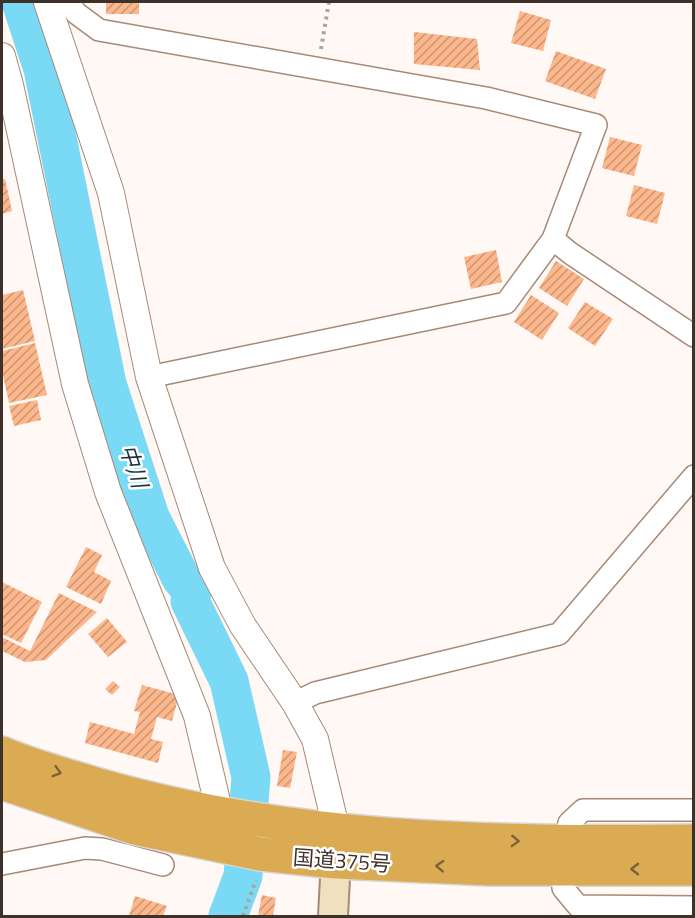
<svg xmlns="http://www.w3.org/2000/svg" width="695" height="918" font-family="'Titillium Web','Noto Sans JP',sans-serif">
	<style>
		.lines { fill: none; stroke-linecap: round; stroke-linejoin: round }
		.river { stroke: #7adaf6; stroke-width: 39 }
		.building { fill: url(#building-hatch) }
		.minor-casing { stroke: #a78976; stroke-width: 24 }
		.tertiary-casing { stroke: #a78976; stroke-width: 28 }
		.secondary-casing { stroke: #a78976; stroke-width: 32 }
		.trunk-casing { stroke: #d8d6d4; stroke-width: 36 }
		.path { stroke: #aba29c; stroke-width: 4; stroke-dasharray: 3 4.5; stroke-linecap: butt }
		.minor { stroke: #fff; stroke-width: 21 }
		.tertiary { stroke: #fff; stroke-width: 26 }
		.secondary { stroke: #f1e0be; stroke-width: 28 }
		.trunk { stroke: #daab52; stroke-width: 33 }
		.oneway { stroke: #7c6239 }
		.labels { text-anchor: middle; stroke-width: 5; stroke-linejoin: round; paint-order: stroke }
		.street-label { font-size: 21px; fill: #3e3129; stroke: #fff }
		.water-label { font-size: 22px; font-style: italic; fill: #1e343b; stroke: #fff }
	</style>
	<defs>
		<pattern id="building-hatch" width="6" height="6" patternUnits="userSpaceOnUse" patternTransform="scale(1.5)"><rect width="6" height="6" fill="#fcb78c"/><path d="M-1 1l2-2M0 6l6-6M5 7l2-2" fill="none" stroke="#cd9572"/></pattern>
	</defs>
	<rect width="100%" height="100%" fill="#fff8f4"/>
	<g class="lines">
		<path class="river" d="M21,2L43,69L107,384L150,517L181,578L192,592L190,601L229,681L251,777L243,876L228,916"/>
	</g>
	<path class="building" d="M106,2H139V14H106Z
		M520,11L551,20L543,51L511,43Z
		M414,32L477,39L480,70L414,64Z
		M556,51L606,69L595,99L545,81Z
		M610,137L642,145L634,176L602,168Z
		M2,179H5L12,211L2,214Z
		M634,185L665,193L657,224L626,216Z
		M496,250L502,282L471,289L464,257Z
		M556,261L584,279L567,306L539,288Z
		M23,290L35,341L2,349V295Z
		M531,295L559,313L542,340L514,322Z
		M585,302L613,319L595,346L568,328Z
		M35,343L47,395L9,403L2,371V351Z
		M37,400L41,420L14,426L9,406Z
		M86,547L102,555L94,572L111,581L101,604L66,587Z
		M2,582L42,602L21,643L2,634Z
		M59,593L97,612L46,660L25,662L2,651V637L30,651Z
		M107,618L127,642L108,657L88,634Z
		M113,681L120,687L112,695L105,689Z
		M142,685L179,695L172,721L157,717L151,739L163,742L158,763L85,743L90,722L134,734L140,712L134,711Z
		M283,750L297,752L290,788L277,786Z
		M262,895L276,898L273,916H258Z
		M135,896L167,906L163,916H129Z"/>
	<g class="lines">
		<defs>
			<path id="minor" d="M69,2L76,13L99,30L486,98L596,125L553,239L570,253L694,336
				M149,377L506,303L553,239
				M295,703L315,693L559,634L694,476
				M565,843L569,823L583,810H694
				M2,864L85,848L102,849L163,865
				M562,870L563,888L578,906L694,907"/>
			<path id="tertiary" d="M47,2L111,193L149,377L212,568L243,626L295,703L315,739L337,832
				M2,56L10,85L75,384L108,492L197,716L216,797L210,813"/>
			<path id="secondary" d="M333,916L337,841"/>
			<path id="trunk" d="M2,753C27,764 53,771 79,779C279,841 486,843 694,841
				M2,783L135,828L260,854L336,862L489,869H694"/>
		</defs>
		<use href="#minor" class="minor-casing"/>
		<use href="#tertiary" class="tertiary-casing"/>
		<use href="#secondary" class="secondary-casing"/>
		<use href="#trunk" class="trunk-casing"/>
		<path class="path" d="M321,49L329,2
			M243,916L256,880"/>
		<use href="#minor" class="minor"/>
		<use href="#tertiary" class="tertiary"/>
		<use href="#secondary" class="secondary"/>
		<use href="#trunk" class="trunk"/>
	</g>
	<defs><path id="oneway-chevron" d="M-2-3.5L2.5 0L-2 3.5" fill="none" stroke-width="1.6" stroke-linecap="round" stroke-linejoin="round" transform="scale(1.5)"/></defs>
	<g class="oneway">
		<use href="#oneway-chevron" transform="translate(57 772) rotate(17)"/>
		<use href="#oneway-chevron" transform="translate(515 841) rotate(2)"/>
		<use href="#oneway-chevron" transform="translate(440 866) rotate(-177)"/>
		<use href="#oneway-chevron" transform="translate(635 869) rotate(180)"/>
	</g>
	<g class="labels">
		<g class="street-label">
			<text transform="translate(342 861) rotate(4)" y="7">国道375号</text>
		</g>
		<g class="water-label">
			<text transform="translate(134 466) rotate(72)" y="8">中川</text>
		</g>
	</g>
	<rect width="695" height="918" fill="none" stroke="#3e3129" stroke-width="6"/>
</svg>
